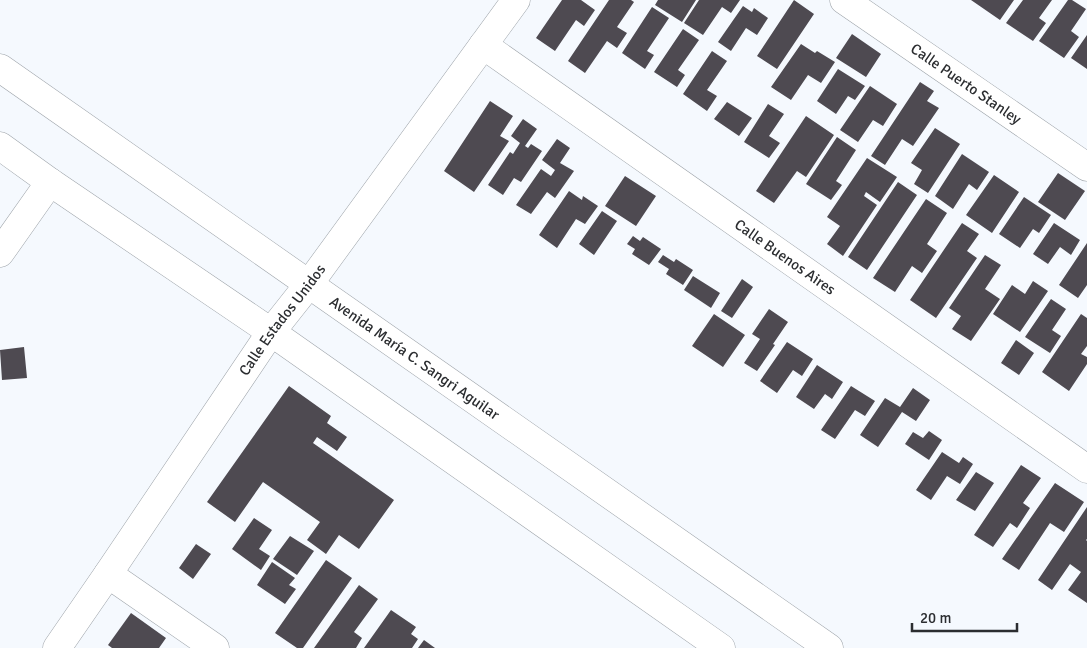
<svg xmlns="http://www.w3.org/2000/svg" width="1087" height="648" font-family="Signika,sans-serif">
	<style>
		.building { fill: #4e4a51 }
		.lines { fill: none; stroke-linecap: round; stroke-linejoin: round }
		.minor-casing { stroke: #9ea4aa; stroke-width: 29 }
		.minor { stroke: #fff; stroke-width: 28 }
		.labels { text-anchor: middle; stroke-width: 5; stroke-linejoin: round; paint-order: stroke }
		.street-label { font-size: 15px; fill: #2b2d30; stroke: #f5f9fe }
	</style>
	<rect width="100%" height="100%" fill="#f5f9fe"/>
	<path class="building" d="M562,0H581L595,10L584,26L576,20L555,51L536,38Z
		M609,0H631L634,2L617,27L627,33L617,48L607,41L585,73L568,61Z
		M658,0H696L682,22L655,5Z
		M699,0H740L731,13L722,7L703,35L684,23Z
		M794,0L814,14L777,69L757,56Z
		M971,0H1014L1000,20Z
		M1023,0H1052L1039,18L1046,23L1033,41L1006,23Z
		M1068,0H1072L1086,9L1071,31L1079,37L1064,58L1039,41Z
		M743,6L752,12L754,8L768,18L757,35L746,28L731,51L718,42Z
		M652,7L669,18L647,51L654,55L645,69L622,53Z
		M683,29L699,40L678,70L685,75L677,87L654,72Z
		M852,34L881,54L866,77L836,58Z
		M1087,35V69L1071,58Z
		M801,44L815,53L817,51L835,62L821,83L808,75L791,100L771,87Z
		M712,51L727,61L707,90L717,96L707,111L683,94Z
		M838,69L865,86L855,100L848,96L836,114L817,101Z
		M920,82L934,91L927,101L939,108L913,146L902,139L885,165L871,156Z
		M870,86L897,104L883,126L873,120L858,142L840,130Z
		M490,101L513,116L500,136L509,141L474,192L444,171Z
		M727,102L752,118L739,136L714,119Z
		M768,104L784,114L769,136L780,143L769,158L744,142Z
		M806,116L834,135L806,177L797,171L774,203L756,191Z
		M523,119L537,129L525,146L528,148L531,144L542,151L521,182L514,178L503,195L488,185L510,152L513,154L520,143L511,136Z
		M935,128L960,144L928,193L914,184L922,170L911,163Z
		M837,137L856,150L836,181L842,185L831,200L806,184Z
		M557,139L570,148L560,163L574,171L555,198L547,192L531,214L516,205L541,169L551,176L555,170L542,160Z
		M962,154L989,172L977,190L969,184L953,209L935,196Z
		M867,158L897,177L880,202L866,192L864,196L877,205L843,256L827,244L840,226L827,217Z
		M1058,173L1085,191L1065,220L1038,202Z
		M994,175L1019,192L992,233L966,215Z
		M625,176L656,196L636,226L605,206Z
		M898,182L917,195L867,270L848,257Z
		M569,191L582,200L583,196L598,206L585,224L576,219L557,248L539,235Z
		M1024,197L1051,215L1039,233L1033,229L1020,248L999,234Z
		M926,199L947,213L927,244L937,251L922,273L912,266L895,292L873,278Z
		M602,211L617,221L594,255L579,244Z
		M962,223L979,234L967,251L977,258L936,318L910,300Z
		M1054,223L1080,240L1071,255L1060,247L1048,264L1033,254Z
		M633,236L640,241L643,237L661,249L649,265L632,254L635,249L627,244Z
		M1087,243V285L1078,298L1059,285Z
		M663,255L674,262L676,259L693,270L683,285L666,274L669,269L658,262Z
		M985,255L1001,265L985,289L1000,299L971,341L952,329L961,316L949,308Z
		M693,276L720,293L711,308L684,290Z
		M742,279L753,287L732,318L721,311Z
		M1033,281L1048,291L1020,332L993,314L1012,285L1025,294Z
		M1051,299L1066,309L1052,330L1061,336L1050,353L1025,337Z
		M769,309L788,322L773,344L775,345L757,371L744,363L760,339L752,334Z
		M714,314L745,335L723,367L692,346Z
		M1081,314L1087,318V346L1081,354L1087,357V364L1069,391L1042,372Z
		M1016,340L1034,353L1019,375L1001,363Z
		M787,342L813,359L802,376L793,370L777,393L760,381Z
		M24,347L27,378L2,380L0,350Z
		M817,365L843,382L832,399L825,394L814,409L796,397Z
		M289,386L331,416L327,423L347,437L337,451L317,437L313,443L394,500L359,549L339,535L326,554L307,540L320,522L263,482L235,522L207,502Z
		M851,386L875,401L865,416L855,410L835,439L821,430Z
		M913,388L930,400L916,421L902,412L878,447L860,435L885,398L900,407Z
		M929,431L942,440L929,460L905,444L913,432L923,438Z
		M942,452L959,463L963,457L973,464L960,484L947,476L931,500L916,490Z
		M1021,465L1041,478L1023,503L1030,508L1017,528L1010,523L993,547L974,535Z
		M976,472L994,483L975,511L956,500Z
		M1055,483L1084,502L1064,532L1050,523L1019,570L1002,559Z
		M1087,507V539L1086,540L1087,541V603L1068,590L1081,572L1070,564L1052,590L1038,580Z
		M254,518L272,530L259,549L270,556L261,570L232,549Z
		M290,536L314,551L297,575L273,559Z
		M196,544L211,554L193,579L179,568Z
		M326,560L352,578L303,648H297L275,633Z
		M272,562L295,578L289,585L296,589L285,604L257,585Z
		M359,585L378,599L354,632L362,638L356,648H314Z
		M391,610L416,627L411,634L418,639L412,648H364Z
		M131,613L166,638L159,648H112L108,645Z
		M424,640L435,648H418Z"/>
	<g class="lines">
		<defs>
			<g id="minor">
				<path id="s1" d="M844,0L1087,167"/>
				<path id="s2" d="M483,45L1087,469"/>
				<path id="s3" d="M0,68L829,648"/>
				<path d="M0,146L50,182L271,332L721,648"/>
				<path d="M0,253L50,182"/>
				<path d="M108,574L215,648"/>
				<path id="s4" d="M57,648L108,574L271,332L309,284L516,0"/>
			</g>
		</defs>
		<use href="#minor" class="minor-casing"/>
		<use href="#minor" class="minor"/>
	</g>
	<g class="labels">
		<g class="street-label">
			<text dy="5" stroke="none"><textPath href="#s1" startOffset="148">Calle Puerto Stanley</textPath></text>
			<text dy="5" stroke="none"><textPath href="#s2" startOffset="369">Calle Buenos Aires</textPath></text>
			<text dy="5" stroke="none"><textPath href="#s4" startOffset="398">Calle Estados Unidos</textPath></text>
			<text dy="5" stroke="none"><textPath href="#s3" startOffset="506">Avenida María C. Sangri Aguilar</textPath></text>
		</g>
	</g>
	<path d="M912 623v8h105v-8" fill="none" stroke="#2b2d30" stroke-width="2.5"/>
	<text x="920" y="623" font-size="15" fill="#2b2d30" stroke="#f5f9fe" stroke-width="4" paint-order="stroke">20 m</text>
</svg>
